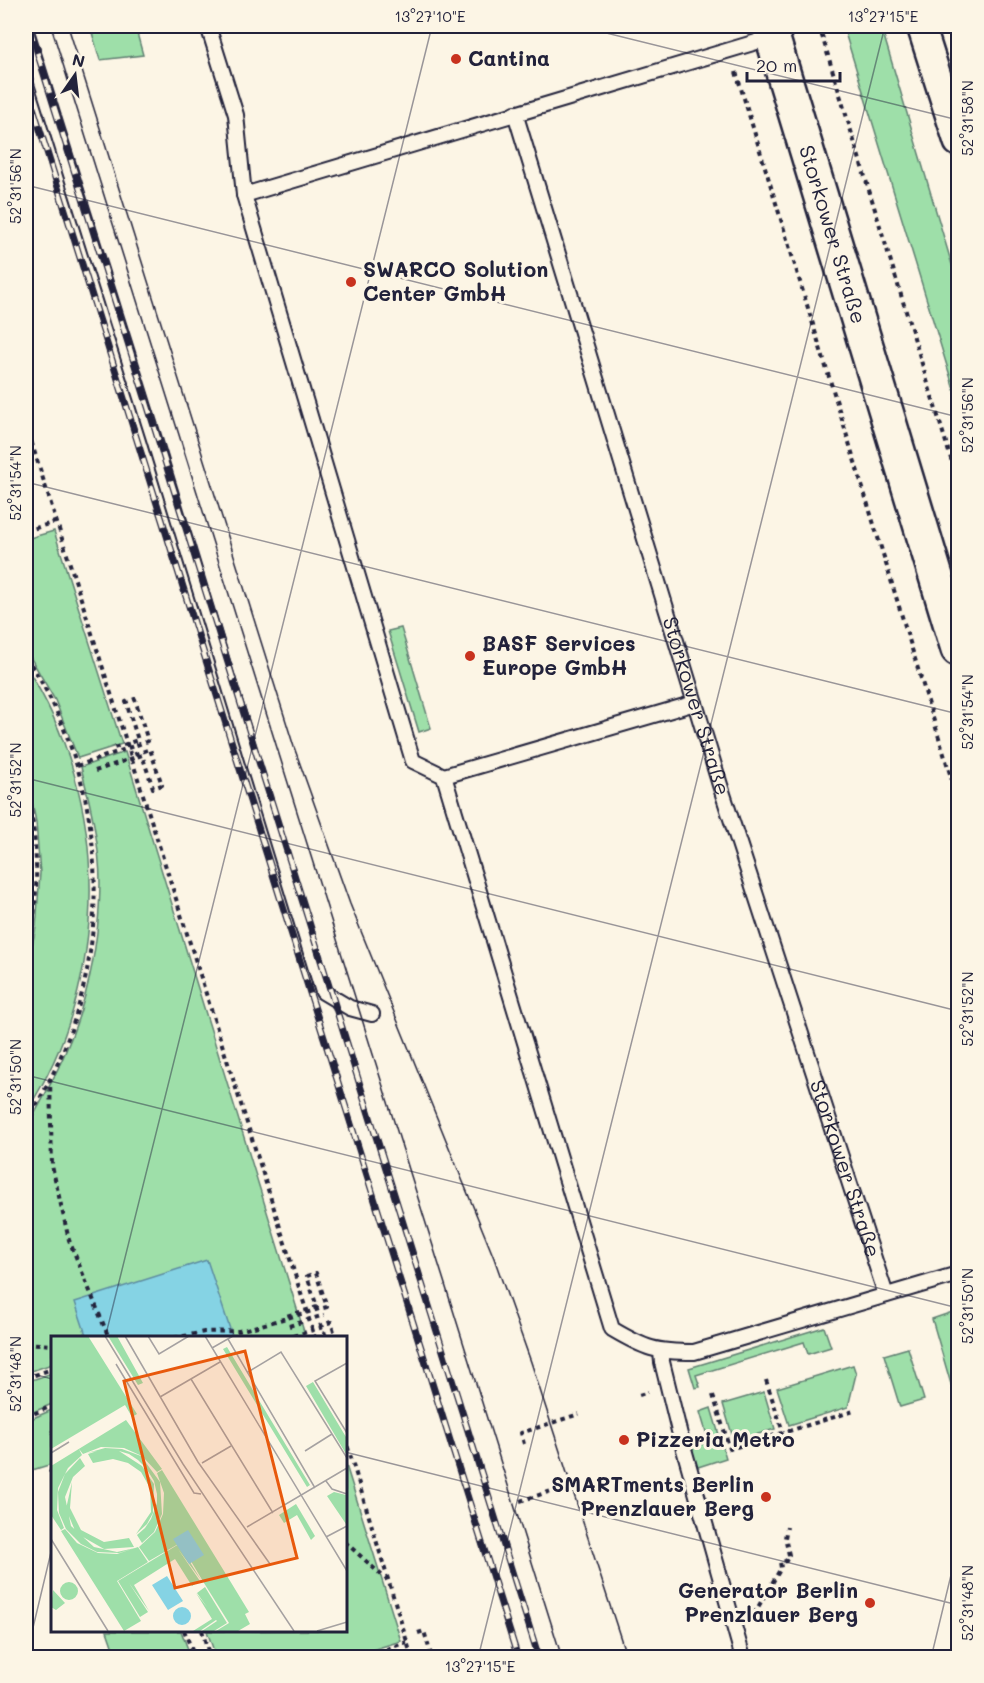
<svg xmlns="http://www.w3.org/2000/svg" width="984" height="1683" font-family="Mali,sans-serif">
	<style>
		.green { fill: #9edfa9; stroke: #608072; stroke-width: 1.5 }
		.water { fill: #85d3e4; stroke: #5d8ca0; stroke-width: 1.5 }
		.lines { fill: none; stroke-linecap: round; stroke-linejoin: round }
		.service-casing { stroke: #22223b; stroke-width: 18 }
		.minor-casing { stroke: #22223b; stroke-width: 32 }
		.secondary-casing { stroke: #22223b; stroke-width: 38 }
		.path { stroke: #22223b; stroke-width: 4; stroke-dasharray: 4.5 4.5; stroke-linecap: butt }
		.service { stroke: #fcf5e5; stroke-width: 14 }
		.minor { stroke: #fcf5e5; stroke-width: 27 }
		.secondary { stroke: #fcf5e5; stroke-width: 33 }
		.tram { stroke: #22223b; stroke-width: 1.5 }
		.rail-casing { stroke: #22223b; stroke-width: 7 }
		.rail { stroke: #fcf5e5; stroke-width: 4.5; stroke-dasharray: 14; stroke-linecap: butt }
		.path-bridge { stroke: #22223b; stroke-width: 4; stroke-dasharray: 4.5 4.5; stroke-linecap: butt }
		.ticks { fill: none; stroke: #22223b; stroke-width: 1.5; stroke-opacity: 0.45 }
		.poi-dot { fill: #c8321e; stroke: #fcf5e5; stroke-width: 2 }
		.labels { text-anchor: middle; stroke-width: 6; stroke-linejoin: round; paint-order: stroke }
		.poi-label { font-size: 21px; font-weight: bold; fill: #22223b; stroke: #fcf5e5; text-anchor: start }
		.street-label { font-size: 21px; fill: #22223b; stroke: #fcf5e5 }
		.inset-road { fill: none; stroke: #a5a1a1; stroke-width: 1.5 }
		.view { fill: #e8590c; fill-opacity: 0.15; stroke: #e8590c; stroke-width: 3 }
		.inset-edge { fill: none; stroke: #22223b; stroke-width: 3 }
		.neatline { fill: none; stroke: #22223b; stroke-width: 2 }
		.ticks-label { font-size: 15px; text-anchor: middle; fill: #22223b }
	</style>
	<rect width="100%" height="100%" fill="#fcf5e5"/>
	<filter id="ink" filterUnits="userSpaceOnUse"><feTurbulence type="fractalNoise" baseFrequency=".0167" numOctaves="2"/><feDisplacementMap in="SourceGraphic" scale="12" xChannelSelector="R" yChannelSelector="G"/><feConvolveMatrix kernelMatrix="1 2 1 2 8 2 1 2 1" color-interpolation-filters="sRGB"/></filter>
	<g filter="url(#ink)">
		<path class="green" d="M90,26H135L143,55L100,60Z
			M843,26H881L958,285V402Z
			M54,531L122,744L78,758L55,700L26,650V539Z
			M401,628L431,728L419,732L388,631Z
			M26,667C111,799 112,980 26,1112V974L36,927L40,873L36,822L26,771Z
			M125,752L306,1338H52V1364L26,1373V1128C74,1049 99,976 100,883C100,844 90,804 81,767Z
			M26,812C33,854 34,895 26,938Z
			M958,1310V1389L953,1391L932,1319Z
			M824,1327L831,1347L808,1354L804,1342L696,1375L700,1387L695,1388L689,1368Z
			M908,1348L924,1400L900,1407L884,1355Z
			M853,1365L856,1374L848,1407L789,1425L777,1388Z
			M52,1373V1404L26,1415V1382Z
			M764,1392L775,1429L734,1441L723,1404Z
			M711,1408L726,1458L695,1468L689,1448L709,1442L700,1412Z
			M52,1410V1464L26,1472V1421Z
			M345,1462L401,1641L349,1657H216L207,1631L345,1630Z
			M107,1631H181L191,1657H116Z"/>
		<path class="water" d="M207,1260L233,1338H87L75,1302Z"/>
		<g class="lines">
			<defs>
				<g id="service">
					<path d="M208,26L236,115L244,195L413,761L444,776L695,703"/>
					<path d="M26,31L154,439L323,992L350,1008L372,1014"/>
					<path id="s1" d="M515,113L720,785L886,1295"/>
					<path d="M244,195L773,37"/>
					<path d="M444,776L612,1329C646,1349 655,1352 694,1352L958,1274"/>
					<path d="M661,1352L662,1362L680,1435L743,1658"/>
				</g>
				<path id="minor" d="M921,26L958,142"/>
				<g id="secondary">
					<path id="s2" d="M769,26L958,649"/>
				</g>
			</defs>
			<use href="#service" class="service-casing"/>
			<use href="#minor" class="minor-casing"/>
			<use href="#secondary" class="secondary-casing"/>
			<path class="path" d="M819,26L958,482
				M736,72L958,800
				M26,425L315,1338
				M26,531L55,522
				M26,657C118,795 117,984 26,1121
				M77,766L148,741L135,699L126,702L138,740L114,748
				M95,771L142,755L153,788L162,785L150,749L130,756
				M26,784C38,840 41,901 26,957
				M50,1078L52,1166L69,1240L109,1338
				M289,1326L324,1315
				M319,1326L331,1322L336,1338
				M293,1336L323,1327L326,1338
				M174,1338L204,1332L239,1331L327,1307L316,1273L307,1276L317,1307L286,1316
				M26,1343L52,1345
				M26,1378L52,1369
				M766,1380L783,1432
				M639,1395L648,1392
				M713,1395L730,1449L854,1411
				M26,1417L52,1406
				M345,1438L412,1658
				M50,1473L52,1468
				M520,1501L564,1487
				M345,1542L387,1580
				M754,1614L781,1568L780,1562L786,1561L789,1555L785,1538L787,1527
				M184,1630L195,1658
				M202,1630L210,1658
				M418,1633L424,1631L432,1658
				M361,1658L407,1642"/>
			<use href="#service" class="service"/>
			<use href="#minor" class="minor"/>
			<use href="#secondary" class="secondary"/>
			<path class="tram" d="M51,26L562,1658
				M68,26L294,747L350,904L494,1258L531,1362L627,1658"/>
			<defs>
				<path id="rail" d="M29,26L539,1658
					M26,85L518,1658"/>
			</defs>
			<use href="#rail" class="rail-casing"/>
			<use href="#rail" class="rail"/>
			<path class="path-bridge" d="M524,1444L521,1433L579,1414"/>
		</g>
	</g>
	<path class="ticks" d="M578,26L958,120M26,185L958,417M26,482L958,714M26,778L958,1011M26,1075L958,1308M105,1338L432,26M26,1372L52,1379M345,1452L958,1605M26,1657L52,1548M478,1658L885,26M931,1658L958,1546"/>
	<g class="poi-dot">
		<circle cx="456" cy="59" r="6"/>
		<circle cx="351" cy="282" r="6"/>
		<circle cx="470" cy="656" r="6"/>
		<circle cx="624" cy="1440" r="6"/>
		<circle cx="766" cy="1497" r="6"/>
		<circle cx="870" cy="1603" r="6"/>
	</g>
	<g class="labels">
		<g class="poi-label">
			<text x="468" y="66">Cantina</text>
			<text x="363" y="277">SWARCO Solution<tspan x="363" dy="24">Center GmbH</tspan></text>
			<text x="482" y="651">BASF Services<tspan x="482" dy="24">Europe GmbH</tspan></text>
			<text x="636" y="1447">Pizzeria Metro</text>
			<text x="754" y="1492" text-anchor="end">SMARTments Berlin<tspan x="754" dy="24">Prenzlauer Berg</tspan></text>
			<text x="858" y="1598" text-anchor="end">Generator Berlin<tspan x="858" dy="24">Prenzlauer Berg</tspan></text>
		</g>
		<g class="street-label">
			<text dy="7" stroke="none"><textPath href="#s2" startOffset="218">Storkower Straße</textPath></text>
			<text dy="7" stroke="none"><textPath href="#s1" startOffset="620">Storkower Straße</textPath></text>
			<text dy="7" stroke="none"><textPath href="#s1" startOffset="1106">Storkower Straße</textPath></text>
		</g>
	</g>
	<g transform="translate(51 1336)">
		<rect width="296" height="296" fill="#fcf5e5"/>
		<path d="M0,0H37L86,78L81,81L74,69L0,113ZM57,0H66L92,47L87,49ZM176,11L259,149L256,151L172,13ZM262,46L295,101V118L255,50ZM75,84L111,133L106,136L91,120L73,112L50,111L32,118L28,113L31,119L17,132L7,152L6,174L13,192L10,194L0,179V130ZM54,112L71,113L90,120L109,146L111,178L103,196L91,207L86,199L94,192L100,183L106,167V158L103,145L95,132L87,124L78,118L68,115L91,130L103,148L102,177L96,188L85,198L100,176L99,152L90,136L77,127L62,123L42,127L37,118L46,115L36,117ZM29,122L34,130L22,141L14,161L20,190L43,211L66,216L84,212L68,217L46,216L30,208L15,193L8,177L7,156L14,138ZM111,134L173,235L153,247L129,207L98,225L88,211L104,196L112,178L113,157L106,137ZM21,146L19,172L30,194L53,206L78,202L83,211L53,213L25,197L15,173ZM283,156L295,159V188L276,160ZM245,168L264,200L260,204L246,179L233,187L228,179ZM14,193L26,207L47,217L66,218L87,211L97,226L66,245L90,285L73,295L10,195ZM128,208L150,244L127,213L149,245L141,250L124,223L83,249L98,275L78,247L97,276L89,281L67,245ZM173,235L198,276L194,278L199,288L187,295H165L178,287L153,247ZM9 255a9 9 0 1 1 18 0a9 9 0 1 1-18 0ZM154,251L176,287L163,295H151L166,285L165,284L149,295H142L161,283L145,257L156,271L146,257ZM2,254L14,267L5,274L0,271Z" fill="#9edfa9"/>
		<path d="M137,194L153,219L138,228L122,203ZM116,240L132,265L117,274L101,249ZM122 280a9 9 0 1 1 18 0a9 9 0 1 1-18 0Z" fill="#85d3e4"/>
		<path class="inset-road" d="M54,0L132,128L243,295M74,0L147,126L219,228M97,0L108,18L138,0M154,0L296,235M177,3L264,152M161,12L182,0M296,27L264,45L296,97M65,28L143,157L150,158M197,36L230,16L296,122M140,43L222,177M109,61L169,26M254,115L281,98M0,117L18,106M151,127L180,110M275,145L281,153L296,158M196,191L296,132M275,201L296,190M0,203L57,295M266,295L296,286"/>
		<path class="view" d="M194,15L246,222L124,252L73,45Z"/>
		<rect width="296" height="296" class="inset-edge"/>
	</g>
	<rect width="984" height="1683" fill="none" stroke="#fcf5e5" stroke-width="66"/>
	<g transform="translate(75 75) rotate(14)" stroke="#fcf5e5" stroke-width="4.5" paint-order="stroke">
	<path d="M0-4.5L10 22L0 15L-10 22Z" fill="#22223b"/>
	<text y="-9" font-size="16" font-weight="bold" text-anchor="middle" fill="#22223b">N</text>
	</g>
	<path d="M747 72v9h93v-9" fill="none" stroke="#22223b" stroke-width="3"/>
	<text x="756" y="72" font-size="18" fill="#22223b" stroke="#fcf5e5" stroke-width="4.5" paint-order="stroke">20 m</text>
	<rect x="33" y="33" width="918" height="1617" class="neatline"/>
	<g class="ticks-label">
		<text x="430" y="22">13°27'10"E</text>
		<text x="883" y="22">13°27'15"E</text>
		<text transform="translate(968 118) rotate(-90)" y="5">52°31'58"N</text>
		<text transform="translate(16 186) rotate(-90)" y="5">52°31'56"N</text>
		<text transform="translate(968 415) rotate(-90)" y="5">52°31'56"N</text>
		<text transform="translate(16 483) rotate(-90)" y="5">52°31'54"N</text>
		<text transform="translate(968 712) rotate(-90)" y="5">52°31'54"N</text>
		<text transform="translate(16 780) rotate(-90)" y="5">52°31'52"N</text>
		<text transform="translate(968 1009) rotate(-90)" y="5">52°31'52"N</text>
		<text transform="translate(16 1077) rotate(-90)" y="5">52°31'50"N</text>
		<text transform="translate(968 1306) rotate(-90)" y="5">52°31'50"N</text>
		<text transform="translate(16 1374) rotate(-90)" y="5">52°31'48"N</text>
		<text transform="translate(968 1603) rotate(-90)" y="5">52°31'48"N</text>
		<text x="480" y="1672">13°27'15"E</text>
	</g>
</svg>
